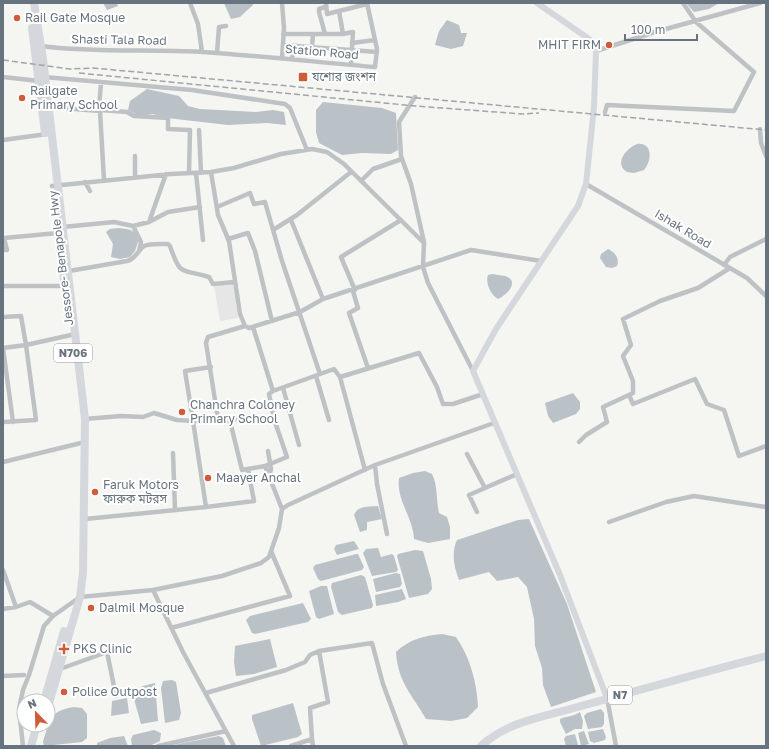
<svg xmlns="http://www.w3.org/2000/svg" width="769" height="749" font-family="'Golos Text','Noto Sans Bengali',sans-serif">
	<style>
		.built { fill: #e5e6e5 }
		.water { fill: #bac2c7 }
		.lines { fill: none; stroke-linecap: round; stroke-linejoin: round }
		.street { stroke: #bec2c5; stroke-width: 4.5 }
		.secondary { stroke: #d4d7db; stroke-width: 6 }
		.highway { stroke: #d4d7db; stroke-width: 8 }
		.rail { stroke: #a0a5aa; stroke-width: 1.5; stroke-dasharray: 6 3; stroke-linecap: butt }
		.poi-dot { fill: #ce5c39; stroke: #fff; stroke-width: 1.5 }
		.labels { text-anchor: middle; stroke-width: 4; stroke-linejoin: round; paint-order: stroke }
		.shield { fill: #fff; stroke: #959ea5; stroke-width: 1 }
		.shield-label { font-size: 11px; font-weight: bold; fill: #67747f }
		.poi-label { font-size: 12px; fill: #67747f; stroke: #fff; text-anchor: start }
		.street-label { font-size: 12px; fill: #67747f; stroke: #fff }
	</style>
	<rect width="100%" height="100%" fill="#f5f5f2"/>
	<path class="built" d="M233,283L238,318L220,321L214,286Z"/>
	<path class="water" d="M103,3H117L118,6L107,10Z
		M224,3H253V5L240,17L231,19Z
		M686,3H719L709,9L694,12Z
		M447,20L459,25L461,33H467L463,46L451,49L435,45L439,31Z
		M147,89L179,96L188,106L200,109L256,112L273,110L284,112L286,125L267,123L228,125L167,118L153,114L139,116L128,110L130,101Z
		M323,102L382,108L396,113L398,150L391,154L362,153L342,155L319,143L316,132V110Z
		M637,144C653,142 652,161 644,170L634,173L627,172C613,163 627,148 637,144Z
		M119,228C130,229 134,230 139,239L135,251L130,257L120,259L111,257L113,244L106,232L110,229Z
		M608,249C615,252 620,259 617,266L612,268L606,267L600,258L601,254Z
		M492,274C496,275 501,275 505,276C521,281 506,296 498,299C491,295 485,283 488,275Z
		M573,393L580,402V409L576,414L553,423L548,416L545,403Z
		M425,471L432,474C438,486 436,499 439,513L447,517L450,527V539L428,543L414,539C413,517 396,500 399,478L413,473Z
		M378,506L382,519L367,522V530L360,532L354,515C358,505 369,507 378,506Z
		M529,519L567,604L596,692L551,707L543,685L542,668L535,646L534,619L527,587L518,577L497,581L489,572L459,580C454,567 451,553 457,540L518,520Z
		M354,541L359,549L337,555L334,549L336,545Z
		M378,548L381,557L392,554L394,556L398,570L396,572L372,576L363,553L366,549Z
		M415,550L423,551L431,579L432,589L428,594L409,598L397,556L398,554Z
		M356,554H358L364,567L362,570L321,581L318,579L313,568L315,565Z
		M396,573L400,574L402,584L400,587L376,592L373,579Z
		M361,575L365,577L373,605L372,608L342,615L338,612L331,587L332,583Z
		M321,586H327L334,614L319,619L316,617L309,591Z
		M402,589L406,599L398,602L376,606L375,595Z
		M303,603L311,619L308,622L255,634L252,633L246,620L250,616Z
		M442,634L456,637C470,657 477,683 478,707L467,718L451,721L426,719C412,694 398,683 396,652C410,639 423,636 442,634Z
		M270,639L277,667L254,674L236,676L234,662L235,646Z
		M172,680L176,682L181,713L179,720L165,723L161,688L163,681Z
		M155,683L158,721L141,724L132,692L143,686Z
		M127,698L129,713L111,716L112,701Z
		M293,703L302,734L298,737L261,746L252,719V715Z
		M74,707L82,708L87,714V738L82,742L44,746L43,742C50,720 49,711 74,707Z
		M601,709L604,713V724L602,727L588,729L584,716L587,713Z
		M580,712L583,721L582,729H575L566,734L560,722V719C567,716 573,717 580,712Z
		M603,729L606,737L605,740L594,743L590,741L588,732Z
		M154,730L161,733L160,741L150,746H132L131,739L133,735Z
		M584,731L589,744L581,746L578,733Z
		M575,734L578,745L566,746L564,739L566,736Z
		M124,736L128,746H97V743L110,738Z
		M219,736L223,738L226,746H168Z"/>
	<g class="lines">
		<path class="street" d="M190,3L198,24L202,52
			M282,3L284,28L282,58
			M326,3L327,14L367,4
			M339,11L343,34L353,32L351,65
			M283,34H343
			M325,34L319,12V9L325,7
			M352,43L375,40
			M283,45L377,52
			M41,46C94,53 148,49 202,52C260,56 317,62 375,67L377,49L367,3
			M312,47L313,34
			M596,51L655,32L760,3
			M217,53L219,27L226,26
			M292,59L294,46
			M3,77L39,81
			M44,77L192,90L285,104L290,108L307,150
			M101,83L99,107L101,110L127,112L134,116L168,118V129L190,130L189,173
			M415,97L399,122L401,156L411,184L424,242
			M48,107L100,111L104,180
			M605,112L607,105L734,111L754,72L696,22L683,3
			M760,129L761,143L766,156
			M199,130L201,173
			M3,140L47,134
			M135,156V177
			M211,172L218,215L229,241L240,314L245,326L249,328L300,312L323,299L471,250L541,261
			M196,173L203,240
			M361,181L373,169L402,159
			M85,182L90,191
			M586,184L747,278L766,296
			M52,186L171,174L211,172L234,168L281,154L312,149L327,152L344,164L424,243L423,267L428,283L473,371
			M217,207L250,193L254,204L265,202L282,261L320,374
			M291,220L323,299
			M149,222L166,174
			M133,226L141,242L139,251
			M63,227L114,222L133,226L149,222L168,212L200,207
			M273,230L297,215L351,172
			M228,239L248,233L255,251L272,321
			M3,250H7L4,238L58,233
			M724,265L730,257L766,239
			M69,271L127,261C136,259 137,251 144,246C151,243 160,244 168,244L170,246C181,278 181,268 209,277L213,284L235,282
			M3,286H65
			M355,290L341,257L401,220
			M353,291L358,308L349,313L368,368
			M3,317L21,316L26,345L3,348L13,422
			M253,327L273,391L334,369L340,377L365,470
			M211,367L185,371L193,421L222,419L230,421L242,470L265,466L282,509
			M316,376L329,420
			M340,377L419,353L437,387L443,404H453L483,394
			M283,388L299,445
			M629,395L633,404L695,379L707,404L724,410L739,456L766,446
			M85,419L121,416L143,417L154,413L177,420L193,421L206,507L254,501L248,469
			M218,419L206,343L208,337L245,326
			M230,421L236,419
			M3,422L36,420L26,345L71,335
			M579,442L586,435L607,422L603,407L633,393V381L623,356L631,345L623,319L660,301L698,288L730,268
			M268,451L271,469L269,477
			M173,453L175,510
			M467,454L485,488
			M3,462L81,443
			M375,465L377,484L387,534
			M265,466L287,457L274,419L269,394L273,391
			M477,512L469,495L517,474
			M85,519L206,507
			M609,522L666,502L694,496L766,507
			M3,570L16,607
			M153,590L183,652L234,746
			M3,609L16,607L30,602L53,616
			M171,628L290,596L271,551
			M60,669L107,652L116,696
			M3,676L24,675
			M206,693L286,670L305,662L310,655L319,651L372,643L383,684L406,746
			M607,698L616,746
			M312,739L310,708L328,702L319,651
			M23,746L19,709L23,690L29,675L44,626L53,616L80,597L153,590L222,576L261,563L269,557L279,528L282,509L288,505L375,465L494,423
			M158,746L226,731
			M291,746L312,739L313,746"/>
		<path class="secondary" d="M537,3L592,41L596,51L594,107L586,184L578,206L496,329L473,371L560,575L607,698"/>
		<path class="highway" d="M34,3L43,59L85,419L83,573L80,597L48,707
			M32,28L45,133
			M59,238L65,288
			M44,701L64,631
			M31,746L37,725
			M481,746C507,721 548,716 581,706C642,689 704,672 766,656"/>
		<path class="rail" d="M3,60L70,69L93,68L766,130
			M79,73L415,106L523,114L539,113"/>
	</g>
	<g class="poi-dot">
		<circle cx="17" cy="18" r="4"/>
		<circle cx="609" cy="45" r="4"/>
		<rect x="298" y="72" width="10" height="10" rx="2"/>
		<circle cx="22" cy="98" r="4"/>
		<circle cx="182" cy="412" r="4"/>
		<circle cx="208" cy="478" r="4"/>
		<circle cx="95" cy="492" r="4"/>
		<circle cx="91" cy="608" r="4"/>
		<path d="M62 643h4v4h4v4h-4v4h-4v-4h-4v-4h4z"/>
		<circle cx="64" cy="692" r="4"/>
	</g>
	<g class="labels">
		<g class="shield">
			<rect x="54" y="344" width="38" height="18" rx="3"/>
			<rect x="608" y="686" width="24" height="18" rx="3"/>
		</g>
		<g class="shield-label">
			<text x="73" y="357">N706</text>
			<text x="620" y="699">N7</text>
		</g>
		<g class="poi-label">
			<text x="25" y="22">Rail Gate Mosque</text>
			<text x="601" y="49" text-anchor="end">MHIT FIRM</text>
			<text x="312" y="81">যশোর জংশন</text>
			<text x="30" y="95">Railgate<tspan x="30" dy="14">Primary School</tspan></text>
			<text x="190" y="409">Chanchra Coloney<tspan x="190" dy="14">Primary School</tspan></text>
			<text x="216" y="482">Maayer Anchal</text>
			<text x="103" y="489">Faruk Motors<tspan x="103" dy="14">ফারুক মটরস</tspan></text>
			<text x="99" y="612">Dalmil Mosque</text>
			<text x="73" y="653">PKS Clinic</text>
			<text x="72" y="696">Police Outpost</text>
		</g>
		<g class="street-label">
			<text transform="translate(119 40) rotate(1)" y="4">Shasti Tala Road</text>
			<text transform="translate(322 52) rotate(5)" y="4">Station Road</text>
			<text transform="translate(683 229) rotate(31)" y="4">Ishak Road</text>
			<text transform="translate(61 258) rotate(-97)" y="4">Jessore- Benapole Hwy</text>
		</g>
	</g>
	<rect width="769" height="749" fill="none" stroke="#67747f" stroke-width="8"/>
	<g transform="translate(36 713) rotate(337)"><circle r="19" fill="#ffffff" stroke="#c2c7cc"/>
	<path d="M0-3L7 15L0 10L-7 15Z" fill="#ce5c39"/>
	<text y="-6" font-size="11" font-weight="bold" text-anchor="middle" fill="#67747f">N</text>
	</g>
	<path d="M625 34v6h72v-6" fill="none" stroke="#67747f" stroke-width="2"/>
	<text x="631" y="34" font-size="12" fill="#67747f" stroke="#ffffff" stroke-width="3" paint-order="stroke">100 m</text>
</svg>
